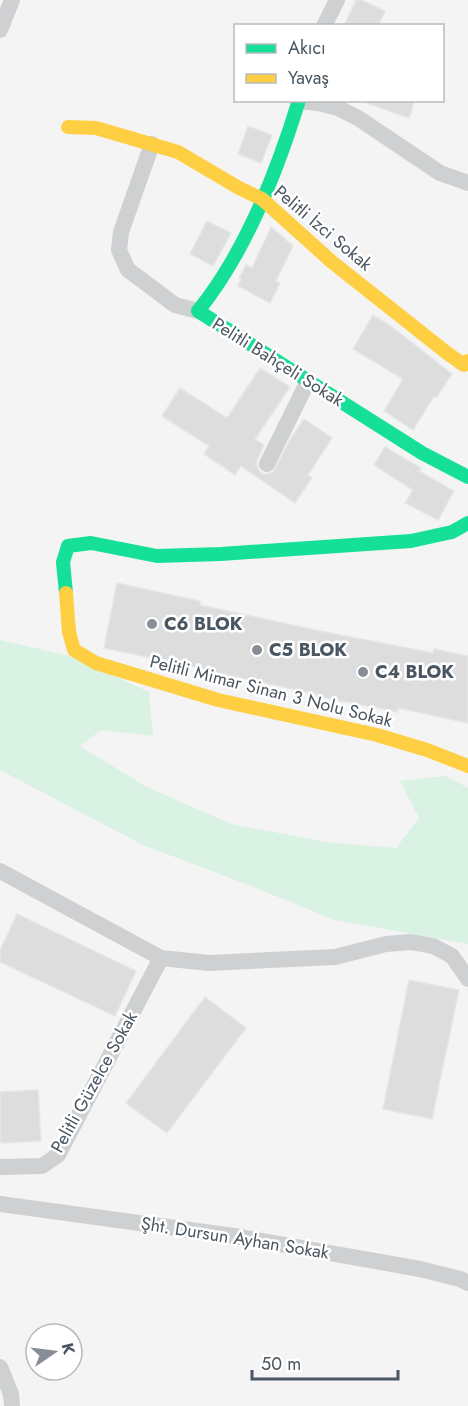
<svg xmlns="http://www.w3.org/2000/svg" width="468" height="1406" font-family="Jost,sans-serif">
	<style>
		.green { fill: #d9f2e3 }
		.building { fill: #ddddde; stroke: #e5e6e7; stroke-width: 1.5 }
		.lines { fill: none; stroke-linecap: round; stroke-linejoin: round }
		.street { stroke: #ced0d2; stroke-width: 16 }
		.fast { stroke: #16e098; stroke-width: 14 }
		.slow { stroke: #ffcf43; stroke-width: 14 }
		.poi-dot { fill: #868d94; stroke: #fff; stroke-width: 2 }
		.labels { text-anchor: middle; stroke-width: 5; stroke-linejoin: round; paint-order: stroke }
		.street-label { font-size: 18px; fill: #4a5661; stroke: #fff }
		.poi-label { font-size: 18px; font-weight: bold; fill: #4a5661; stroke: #fff; text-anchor: start }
	</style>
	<rect width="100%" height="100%" fill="#f4f4f4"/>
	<path class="green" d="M0,640L74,657L149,692L153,736L101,730L80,746L145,786L231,824L326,842L396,848L419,818L400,781L446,776L468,788V944L335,920L251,886L143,845L0,770Z"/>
	<path class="building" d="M356,0H362L385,11L378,26H344Z
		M367,100H415L409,118L367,103Z
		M248,126L272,135L261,163L238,154Z
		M207,221L231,233L213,266L190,254Z
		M271,227L293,246L276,281L280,283L270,303L238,286L241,279L239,278L246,265L252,268Z
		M373,315L391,326L452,374L436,398L434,396L413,430L384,411L403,379L353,349Z
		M260,368L290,387L255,439L264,445L257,460V465L259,470L263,474H267L273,472L291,438L304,419L332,438L308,475L312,478L295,503L241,466L235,475L204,454L209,446L162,416L180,388L227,418Z
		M385,447L421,468L419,471L454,491L438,520L405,503L413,490L374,465Z
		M117,583L200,601V605L320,631L433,653L434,649L468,656V723L398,708V712L315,696L316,694L208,671L209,670L104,648Z
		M17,914L136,971L115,1016L0,962V950Z
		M409,980L459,990L432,1119L383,1109Z
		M205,997L246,1028L167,1133L126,1103Z
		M38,1090L41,1141L0,1143V1092Z"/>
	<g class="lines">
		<path class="street" d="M324,26L337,0
			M0,30L12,0
			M298,101L318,103L338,108L358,118L440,173L468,183
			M152,144L121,232L119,250L128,270L143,281L175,305L198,311
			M267,464L308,381
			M0,871L161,958L58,1155L42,1166L0,1167
			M161,958L209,963L335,957L386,944L411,942L433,946L452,956L468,979
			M0,1204L234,1236L420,1269L460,1279L468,1283
			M0,1367L11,1394L12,1406"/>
		<path class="fast" d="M299,100C277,172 246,252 198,311L422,453L468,477
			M66,593L63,562L68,546L91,543L157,556L221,554L411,541L452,532L468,523"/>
		<path class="slow" d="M68,127L96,128L178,152L239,188L262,199L332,262L447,353L464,365L468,361
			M66,593L69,632L74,650L96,663L218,700L377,735L427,750L468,766"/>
	</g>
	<g class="poi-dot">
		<circle cx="152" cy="624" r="6"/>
		<circle cx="257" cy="650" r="6"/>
		<circle cx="363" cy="672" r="6"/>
	</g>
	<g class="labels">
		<g class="street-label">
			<text transform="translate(323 228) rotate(40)" y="6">Pelitli İzci Sokak</text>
			<text transform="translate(278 362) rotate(32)" y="6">Pelitli Bahçeli Sokak</text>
			<text transform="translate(271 691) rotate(14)" y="6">Pelitli Mimar Sinan 3 Nolu Sokak</text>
			<text transform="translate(94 1082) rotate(-61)" y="6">Pelitli Güzelce Sokak</text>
			<text transform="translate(235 1238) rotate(9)" y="6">Şht. Dursun Ayhan Sokak</text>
		</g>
		<g class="poi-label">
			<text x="164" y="630">C6 BLOK</text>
			<text x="269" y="656">C5 BLOK</text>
			<text x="375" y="678">C4 BLOK</text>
		</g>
	</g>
	<rect x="234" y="24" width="210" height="78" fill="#ffffff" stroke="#b7bbc0" stroke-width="1.5"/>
	<rect x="246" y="44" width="30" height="9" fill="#16e098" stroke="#b7bbc0" stroke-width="1.5"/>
	<text x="288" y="54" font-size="18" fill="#4a5661">Akıcı</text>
	<rect x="246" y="74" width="30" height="9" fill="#ffcf43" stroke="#b7bbc0" stroke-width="1.5"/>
	<text x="288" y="84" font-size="18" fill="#4a5661">Yavaş</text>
	<g transform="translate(54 1352) rotate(76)"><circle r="28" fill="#ffffff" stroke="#b7bbc0" stroke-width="1.5"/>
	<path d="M0-4.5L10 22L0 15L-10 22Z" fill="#868d94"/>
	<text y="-9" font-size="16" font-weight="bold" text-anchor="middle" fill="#4a5661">K</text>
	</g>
	<path d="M252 1370v9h146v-9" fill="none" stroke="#4a5661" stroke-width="3"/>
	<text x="261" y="1370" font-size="18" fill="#4a5661" stroke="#ffffff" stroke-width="4.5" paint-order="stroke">50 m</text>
</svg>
